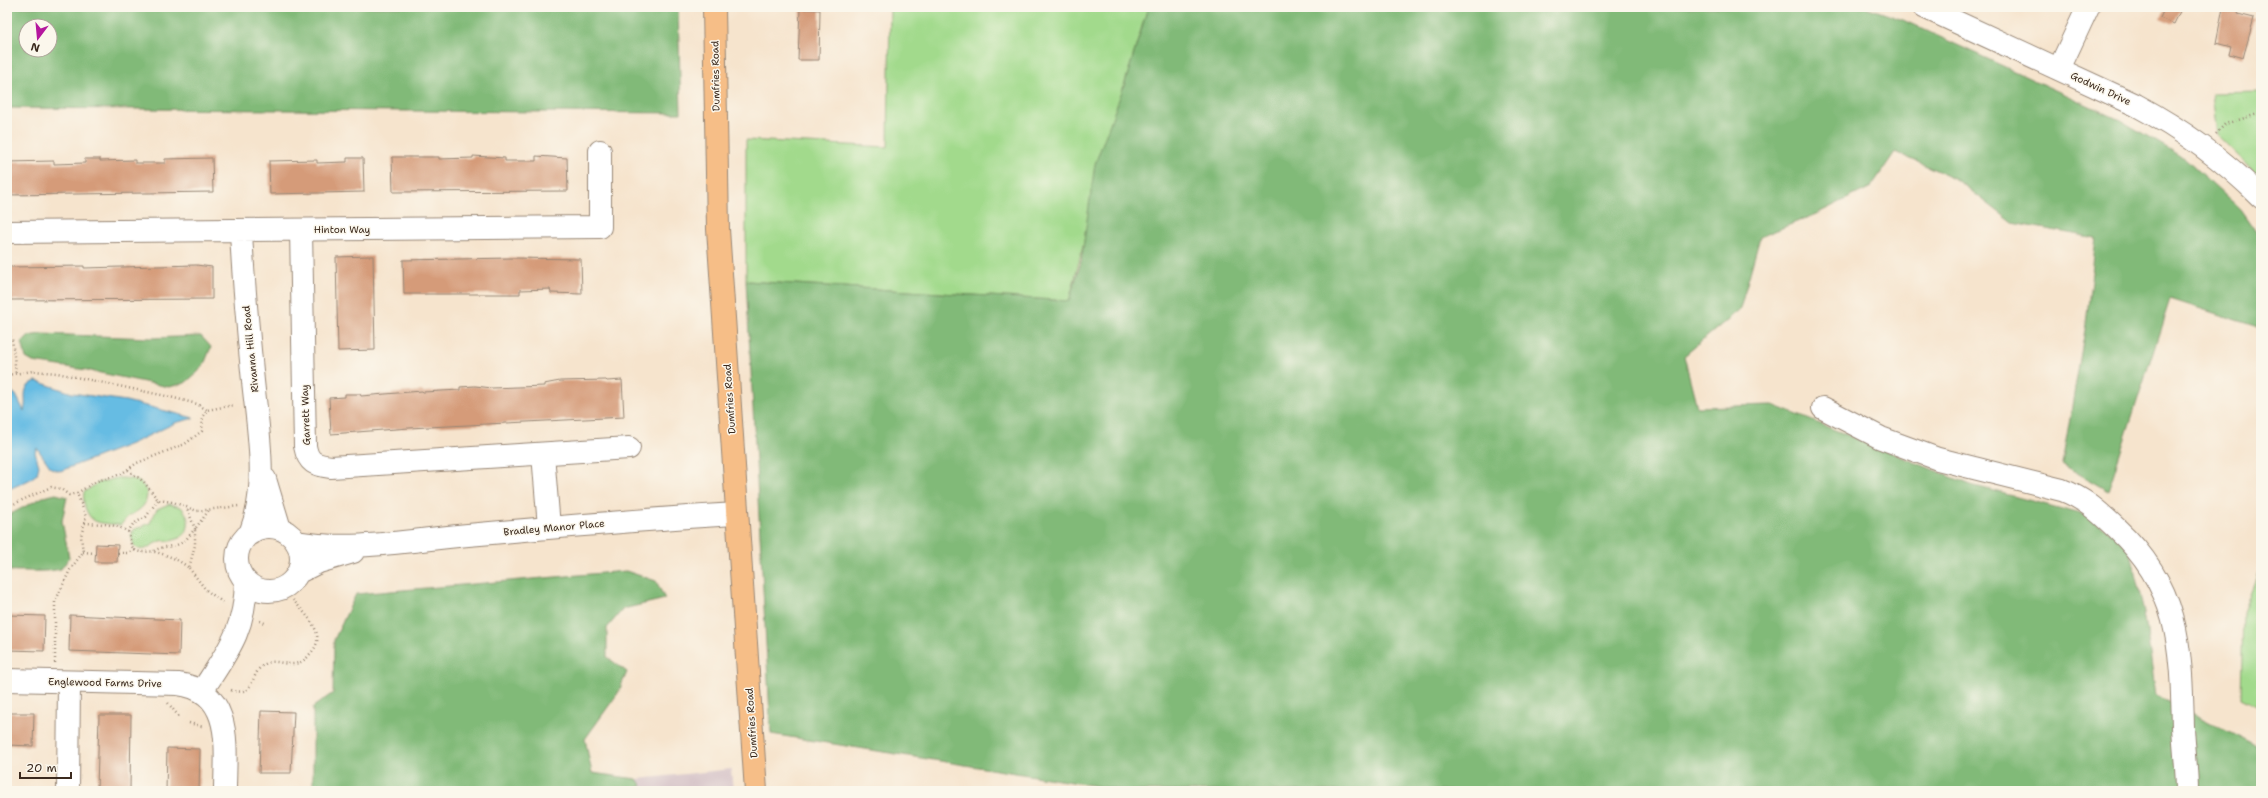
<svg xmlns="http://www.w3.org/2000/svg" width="2268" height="798" font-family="'Shantell Sans',sans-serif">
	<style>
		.industrial { fill: #d2bec4 }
		.green { fill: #a2da8c; stroke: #6e8255 }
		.forest { fill: #81ba78; stroke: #5e724b; fill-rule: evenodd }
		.water { fill: #66bce3; stroke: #507380 }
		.building { fill: #d59b79 }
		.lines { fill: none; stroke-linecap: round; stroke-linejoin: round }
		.minor-casing { stroke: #988776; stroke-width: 24 }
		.major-casing { stroke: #988776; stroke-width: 24 }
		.path { stroke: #988776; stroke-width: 2.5; stroke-dasharray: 1 3; stroke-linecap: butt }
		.minor { stroke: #fff; stroke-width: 22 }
		.major { stroke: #f6be87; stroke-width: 22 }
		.labels { text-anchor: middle; stroke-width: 3; stroke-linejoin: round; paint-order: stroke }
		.street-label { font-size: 10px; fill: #3b2a1e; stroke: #fbf7ec }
	</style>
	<rect width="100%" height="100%" fill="#fbf7ec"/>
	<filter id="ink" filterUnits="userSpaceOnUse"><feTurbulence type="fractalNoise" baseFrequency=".025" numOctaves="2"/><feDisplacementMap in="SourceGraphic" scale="8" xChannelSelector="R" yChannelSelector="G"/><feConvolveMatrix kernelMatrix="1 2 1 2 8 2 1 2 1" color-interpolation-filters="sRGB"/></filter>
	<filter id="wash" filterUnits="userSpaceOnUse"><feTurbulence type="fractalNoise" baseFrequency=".012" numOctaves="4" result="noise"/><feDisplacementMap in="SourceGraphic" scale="16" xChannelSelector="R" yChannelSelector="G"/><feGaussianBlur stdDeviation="0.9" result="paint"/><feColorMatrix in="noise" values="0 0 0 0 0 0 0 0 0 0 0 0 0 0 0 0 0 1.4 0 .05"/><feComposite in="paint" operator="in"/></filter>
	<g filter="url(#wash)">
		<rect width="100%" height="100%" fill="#f6e4cd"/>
		<path class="industrial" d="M731,769L733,791H528Z"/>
		<path class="green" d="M890,7H1148L1125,83L1069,301L746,281V140L888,147Z
			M2261,92V178L2217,135L2212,93Z
			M117,478C130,478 143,479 147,493C147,507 139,510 129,516C125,518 124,523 120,525C113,524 101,524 95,521C86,516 82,501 84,492L98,483Z
			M169,504L181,507C192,518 191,536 174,540C169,542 163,539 158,542C148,546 145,554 134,546L131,535L133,530L150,523L157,509Z
			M2261,565V708L2241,698L2243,612Z"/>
		<path class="forest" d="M7,7H678L681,113L7,108ZM26,26H50V50H26Z
			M1148,7H1866L1903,20L2120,120L2186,159L2240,209L2261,239V328L2170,299L2108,491L2062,464L2086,324L2096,238L2013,223L1956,179L1895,152L1871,187L1816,214L1760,237L1740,309L1684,356L1697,407L1773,405L1971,485L2085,515L2128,544L2144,612L2156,695L2260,748L2261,791H1128L771,734L746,281L1069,301L1081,262L1095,164L1125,83Z
			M41,334L152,338L201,336L211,347L205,362L198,372L185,383L169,387L86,370L33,362L26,358L22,342L28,336Z
			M56,494L67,497L62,521L69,558L61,569C43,573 26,570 7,571V516L43,497Z
			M626,571L656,581L665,599L623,609L607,628V657L627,672L618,693L585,739L592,773L637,779L642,786L631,791H313V707L333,693L334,640L356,594Z"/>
		<path class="water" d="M36,381L72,393L126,401L194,418L175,423L131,444L60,471L51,468L37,448L35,452L39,466L37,474L29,480L7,490V388L16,395L24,411C28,398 19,388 36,381Z"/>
		<g id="blocks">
			<path class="building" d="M2165,7H2182L2174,24L2160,18Z
				M2223,7H2240L2238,14L2254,18L2243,58L2229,54L2231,47L2216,43Z
				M800,9L820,10L819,60H798Z
				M473,156L505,158V161H536V156L567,158L568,191L393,192L392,157H439V159L473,158Z
				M212,158L213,192L8,195L7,162L54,161V164L85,163V159H100V161L135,160V163H165V159Z
				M347,158H363L364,192L270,194L269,161L317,160V163L347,162Z
				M373,256L375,350L338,351L336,257Z
				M512,258L581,259L582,294L551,293L550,289L520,290V294H404L403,260Z
				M196,265L212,267V299L8,300L7,267L84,266V268Z
				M606,380L607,381L622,380L624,417L409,428L331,434L329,398L345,397V394H360L361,396L422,391L423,392L460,390V387L475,386L492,388L544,386V384L560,381Z
				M96,544L118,545L117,562H95Z
				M7,615L45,616L44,651L7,650Z
				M70,615L180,620L179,655L69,651Z
				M261,711L294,712L291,773H259Z
				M7,713H34L33,746L7,745Z
				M99,715H131L130,791H97Z
				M167,748L200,749L199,791H166Z"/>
		</g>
	</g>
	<g filter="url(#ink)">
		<use href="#blocks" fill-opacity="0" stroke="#988776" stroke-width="1"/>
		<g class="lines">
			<defs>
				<path id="minor" d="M1924,7L2136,105C2183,130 2223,159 2261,197
					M2059,69L2088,7
					M241,230C243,281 248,331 253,381C258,431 269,486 250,534
					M301,230L305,446C308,463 315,465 331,467L629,448
					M7,232L600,227V151
					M1823,408L1881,438L1938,459L2062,490C2084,498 2099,512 2116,528C2180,587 2181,646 2183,727C2184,749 2187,770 2187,791
					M543,454L549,527
					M265,479L280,529
					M237 559a32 32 0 1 1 64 0a32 32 0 1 1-64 0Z
					M296,542C353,552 410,540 468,535C557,527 647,519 737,514
					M299,572L319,562L353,552
					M7,680L178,684C235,691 225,750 225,791
					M202,691C228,651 245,631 246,581
					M68,791L69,682"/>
				<path id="major" d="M714,7L718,229L756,791"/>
			</defs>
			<use href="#minor" class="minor-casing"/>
			<use href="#major" class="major-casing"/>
			<path class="path" d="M2216,134L2225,124L2261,113
				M7,334L12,338L16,374
				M7,375L33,371L57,373L166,396L197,404L207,410
				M128,470L144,482L158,500L173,502L197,511L239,506
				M7,507L51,487L61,489L69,495L77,493
				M85,523C99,524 116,523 128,532C131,538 129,544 134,549C141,555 148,550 155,552C168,555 179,560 189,568L195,545V529L209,510
				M128,532L133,524L146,517L158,500
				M154,551C163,545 176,548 184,541C188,538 191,533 195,529L187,508
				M83,552L95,553
				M118,553H127L135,550
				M189,568L206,590L225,604
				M260,621L267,624
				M55,663V602L70,570L83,552L81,536L86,517L77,493L97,481L121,474L137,463L185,444L202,431L203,416L207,410L234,405
				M231,690C257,698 249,672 265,664C274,659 282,664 292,664C299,664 306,660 310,654C329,635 306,615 293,600
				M168,703L180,718
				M189,723L204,727"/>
			<use href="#minor" class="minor"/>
			<use href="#major" class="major"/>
		</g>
	</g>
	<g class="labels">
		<g class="street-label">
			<text transform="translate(715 76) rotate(-91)" y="4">Dumfries Road</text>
			<text transform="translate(2101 88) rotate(25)" y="4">Godwin Drive</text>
			<text x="342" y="233">Hinton Way</text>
			<text transform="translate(250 349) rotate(-96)" y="4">Rivanna Hill Road</text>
			<text transform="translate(729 399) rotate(-94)" y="4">Dumfries Road</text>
			<text transform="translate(305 415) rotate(-92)" y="4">Garrett Way</text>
			<text transform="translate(554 527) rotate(-5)" y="4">Bradley Manor Place</text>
			<text transform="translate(105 682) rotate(1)" y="4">Englewood Farms Drive</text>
			<text transform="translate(751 723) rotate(-94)" y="4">Dumfries Road</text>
		</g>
	</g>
	<rect width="2268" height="798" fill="none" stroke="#fbf7ec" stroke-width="24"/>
	<g transform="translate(38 38) rotate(196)"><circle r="19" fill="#fbf7ec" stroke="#aea59a"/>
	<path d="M0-3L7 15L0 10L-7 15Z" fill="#b5179e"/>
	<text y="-6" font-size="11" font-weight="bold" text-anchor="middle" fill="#3b2a1e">N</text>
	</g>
	<path d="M20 772v6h51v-6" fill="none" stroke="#3b2a1e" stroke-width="2"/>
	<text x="26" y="772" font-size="12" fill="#3b2a1e" stroke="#fbf7ec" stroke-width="3" paint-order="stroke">20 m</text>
</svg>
